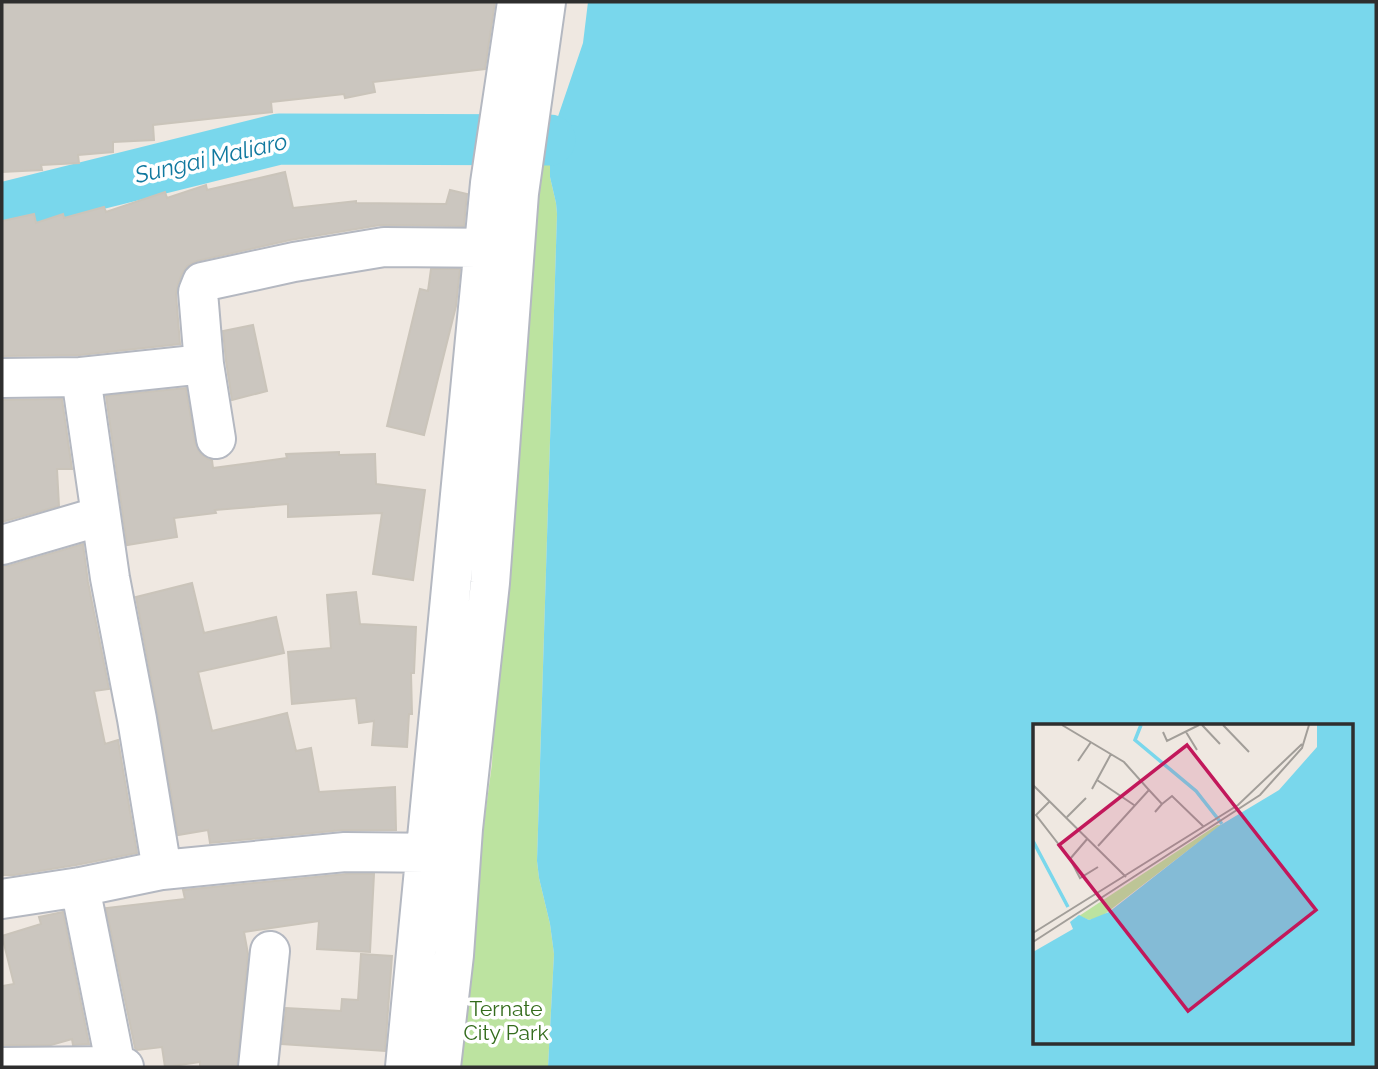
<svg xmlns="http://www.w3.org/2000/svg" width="1378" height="1069" font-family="Raleway,sans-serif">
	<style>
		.green { fill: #bce3a0 }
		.water { fill: #79d7ec; fill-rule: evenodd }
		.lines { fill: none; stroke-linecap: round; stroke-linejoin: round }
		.river { stroke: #79d7ec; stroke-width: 51 }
		.building { fill: #cbc6bf; stroke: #cac4ba; stroke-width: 2 }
		.minor-casing { stroke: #b4b8c1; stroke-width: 42 }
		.minor { stroke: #fff; stroke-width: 38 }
		.labels { text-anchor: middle; stroke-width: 7; stroke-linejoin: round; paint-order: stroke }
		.park-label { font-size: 21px; fill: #346c1d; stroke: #fff }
		.water-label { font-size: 23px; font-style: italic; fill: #11799f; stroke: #fff }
		.inset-river { fill: none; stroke: #79d7ec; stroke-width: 3.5 }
		.inset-road { fill: none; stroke: #a29e99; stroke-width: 2 }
		.view { fill: #c2185b; fill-opacity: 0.15; stroke: #c2185b; stroke-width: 3.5 }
		.inset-edge { fill: none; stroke: #2e2e2e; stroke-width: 3.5 }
	</style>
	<rect width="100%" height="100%" fill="#efe8e1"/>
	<path class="green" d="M550,148V177L556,203L557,214L537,861L539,878L550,924L554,954L548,1067H456L468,942L492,764L499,613L513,426L542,156Z"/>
	<path class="water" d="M588,2H1376V1067H548L554,954L550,924L539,878L537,861L557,214L556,203L550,177V140L583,43ZM1035,726H1352V1043H1035Z"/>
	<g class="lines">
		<path class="river" d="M2,208L279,139L550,140"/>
	</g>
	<path class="building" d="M2,2H495L485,69L373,82L375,92L345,98L344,94L271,102L272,112L153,125L154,140L113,142V152L78,155L79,163L41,165L42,170L2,172Z
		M285,172L293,208L356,201V203L446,204L450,190L467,194L464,226L380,225L290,240L197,261L187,266L182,274L178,284L176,294L180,344L80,355L2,356V221L34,214L36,223L63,214L64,218L104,207L106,212L165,192L167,198L206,185L207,190Z
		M431,269H460L456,306L424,435L387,426L420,289L428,291Z
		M253,325L267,391L232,400L226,361L223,331Z
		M186,388L195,443L200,453L208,459L212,460L213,468L287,458L286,454L339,452V455L375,454L376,484L425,490L413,580L373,574L382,513L288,517V504L215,510L216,513L174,518L177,537L127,545L106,396Z
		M62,399L72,469H57L59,506L2,522V400Z
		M83,544L88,582L109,689L94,691L105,744L118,740L137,853L76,865L14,875H2V566H8Z
		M192,583L204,633L276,617L284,653L198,672L212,731L287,713L296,751L311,748L319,792L395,787L396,830H343L210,843L208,830L178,835L158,715L136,597Z
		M356,592L360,624L416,627L414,673H411L412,714H409L407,747L372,745L374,721L359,723L356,698L292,704L288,652L331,648L327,595Z
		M346,874H374L370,952L317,949L319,921L244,932L248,954L237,1067H200V1062L165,1067L162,1047L137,1050L135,1048L106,908L185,899L183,890Z
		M63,912L89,1044L73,1045L72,1039L51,1045H2V986L14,984L2,936L41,924L39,917Z
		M361,954L392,956L385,1051L282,1044L286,1008L341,1011L342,999L358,1000Z"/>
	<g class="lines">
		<defs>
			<path id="minor" d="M204,364L198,292L202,282L294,262L384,247L509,248
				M81,377L204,364L216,439
				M2,378L81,377L110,578L137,719L162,870
				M2,545L101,516
				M80,887L114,1057L117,1066L124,1067
				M2,899L80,887L162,870L345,852L451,853
				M2,1067L117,1066
				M258,1067L270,951
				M405,1067L490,183L517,2
				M441,1067L454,955L463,829L490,583L519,193L546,2"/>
		</defs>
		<use href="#minor" class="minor-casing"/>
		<use href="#minor" class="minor"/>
	</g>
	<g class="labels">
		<g class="park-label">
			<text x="506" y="1016">Ternate<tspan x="506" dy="24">City Park</tspan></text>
		</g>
		<g class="water-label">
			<text transform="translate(211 158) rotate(-13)" y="8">Sungai Maliaro</text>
		</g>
	</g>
	<g transform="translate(1033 724)">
		<rect width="320" height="320" fill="#efe8e1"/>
		<path d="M184,101H188L68,193L56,196L46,192Z" fill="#bce3a0"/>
		<path d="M284,1H320V319H0V228L40,205L37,198L46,191L56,196L76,188L186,102L246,66L284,23Z" fill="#79d7ec"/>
		<path class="inset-river" d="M108,1L102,16L163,67L189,100M0,117L35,183"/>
		<path class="inset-road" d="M29,1L91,38L116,66L65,122M169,1L187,20M190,1L216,28M130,8L134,17L166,1M153,8L164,26M45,37L58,18M64,56L101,81M0,61L93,153M59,65L78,30M116,66L129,80L122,88M17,77L3,91L37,135M129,80L139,72L171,103M34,93L53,74M55,114L37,135L47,154L65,143M0,209L205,81L269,20M0,218L227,71L269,24L276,1"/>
		<path class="view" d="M154,21L283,186L155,287L26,121Z"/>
		<rect width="320" height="320" class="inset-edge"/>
	</g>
	<rect width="1378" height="1069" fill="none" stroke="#2e2e2e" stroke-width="7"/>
</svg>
